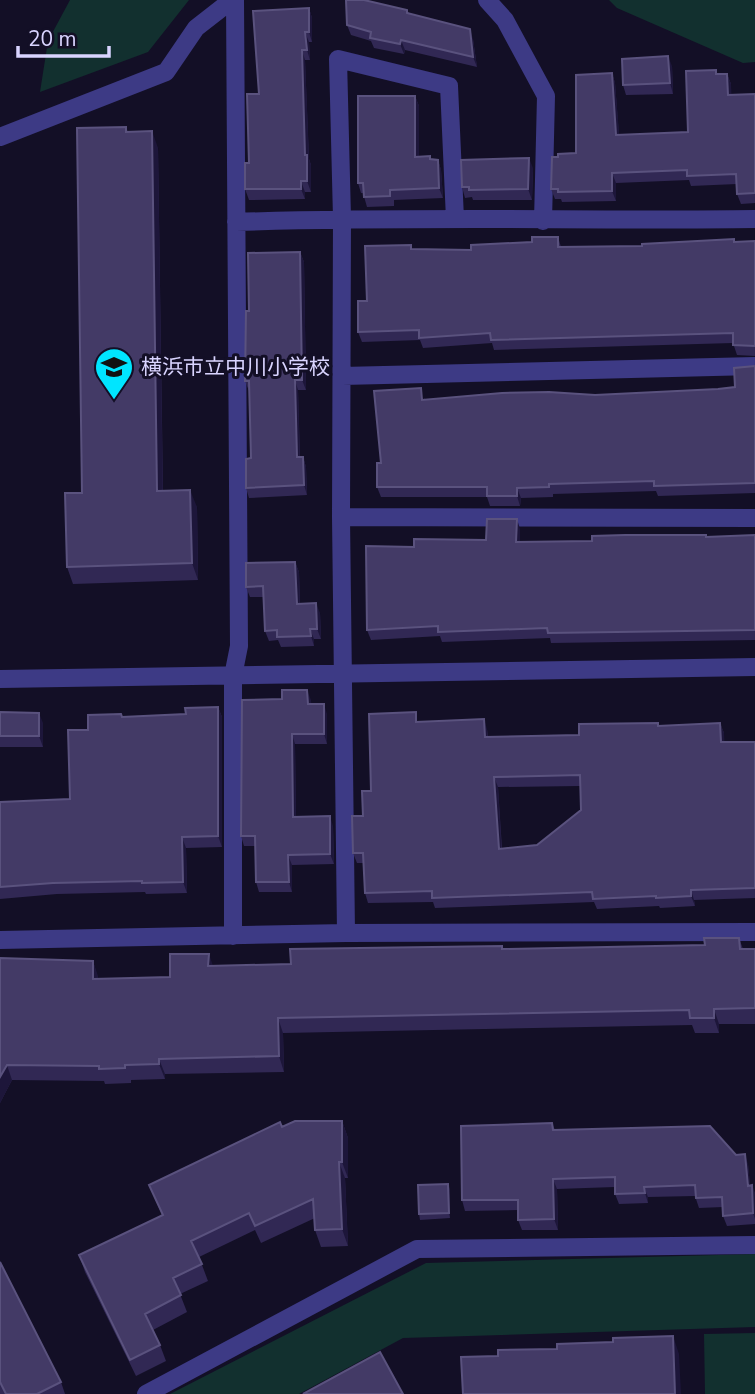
<svg xmlns="http://www.w3.org/2000/svg" width="755" height="1394" font-family="'Nunito Sans','Noto Sans JP',sans-serif">
	<style>
		.green { fill: #12302f }
		.lines { fill: none; stroke-linecap: round; stroke-linejoin: round }
		.minor { stroke: #3d3a85; stroke-width: 18 }
		.wall { fill: #312854; fill-rule: evenodd }
		.shaded-wall { fill: #1d163a }
		.building { fill: #433a66; stroke: #5a527e; stroke-width: 2; fill-rule: evenodd }
		.labels { text-anchor: middle; stroke-width: 6; stroke-linejoin: round; paint-order: stroke }
		.poi-label { font-size: 21px; fill: #d9d4ff; stroke: #130f26; text-anchor: start }
	</style>
	<rect width="100%" height="100%" fill="#130f26"/>
	<path class="green" d="M70,0H189L148,52L40,92L48,41Z
		M609,0H755V62L743,63L617,8Z
		M755,1254V1327L403,1338L299,1394H170L426,1263Z
		M755,1333V1394H705L704,1334Z"/>
	<g class="lines">
		<path class="minor" d="M487,0L505,20L546,96L543,221
			M0,137L166,72L196,28L232,0
			M236,222C409,216 582,221 755,219
			M342,376L755,366
			M341,517L755,518
			M0,679L755,667
			M346,933L341,517L342,218L338,59L449,86L455,219
			M233,936V676L239,646L235,0
			M0,940L346,933L755,932
			M146,1394L417,1249L755,1245"/>
	</g>
	<path class="wall" d="M309,8L312,18V42H309L310,60H305L309,159L311,165V192H305V199L249,200L245,189L259,94Z
		M407,10L409,13L473,39L477,67L405,50L404,54L374,48L371,41L351,35L347,25Z
		M672,66L673,94L626,95L623,85Z
		M612,73L615,83L619,135L688,132L717,74H727L731,84V95L755,94V203L741,204L737,194V184L691,186L689,180L616,183V201L562,202L561,199H555L551,189L558,157L576,153Z
		M415,96L419,106V157L430,156L431,159L438,160L441,170L443,198L394,200V206L367,207L363,193H361L358,183Z
		M126,127L128,132L158,148L163,490L197,507L198,580L73,584L67,567L82,493Z
		M533,168L532,200H473L472,197L465,198L462,187Z
		M558,237L561,247L642,246L734,239L735,242L755,241V356L737,355L733,343L494,350L492,343L423,348L420,340L362,342L358,332L367,301L411,245L412,249L471,250L532,242Z
		M300,252L304,262L306,390H298L300,457H303L306,467L307,495L249,498L246,488L251,458L249,391L245,381L249,311Z
		M755,366V493L658,496L656,491L553,494V497L521,498L520,506H490L487,497H381L377,487L381,463L425,398V399L595,395L718,389L735,387Z
		M520,529V542L592,541L755,535V640L551,643L550,638L442,642L440,636L371,640L367,630L414,547L486,540Z
		M295,562L299,572L300,604L320,613L321,639H314V646L281,647L278,640L269,641L265,631L264,597H250L246,587Z
		M242,700H311V704L327,714V744H295L296,817L333,826L334,864L292,865V892H259L256,882L255,846H244L241,836Z
		M218,707L222,717V847L186,848L187,893L146,894L145,892L57,894L0,899V802L70,799L88,730L122,717L186,714Z
		M0,712L43,723V747H0Z
		M419,722L487,729L488,737L579,735L659,726L720,723L724,733V742H755V898L694,900L695,906L660,908L659,906L597,909L594,902L435,908L433,902L368,903L365,893L363,863H357L353,853L363,816L371,791ZM580,786L581,810L537,845L502,849L498,787Z
		M739,938L743,949H755V1024H719V1033H695L692,1025L283,1033L284,1072L165,1074V1079L131,1080V1083L105,1084L104,1081L12,1080L0,1103V958L93,961L98,979L170,977L213,966L291,964L503,949L705,945Z
		M342,1121L348,1138V1178H345L348,1246L321,1247L315,1230V1218L261,1243L255,1230L199,1257L208,1281L180,1294L187,1312L153,1330L160,1345L166,1361L136,1376L85,1272L79,1255L162,1215L149,1185L282,1127Z
		M552,1123L555,1130L736,1155L748,1164L750,1186L755,1193V1224L727,1226L723,1216V1207L699,1208L695,1196L648,1197V1203L619,1204L615,1194V1187L557,1189L558,1230H522L518,1220V1210L465,1211L462,1200Z
		M450,1189V1218L420,1220L419,1214Z
		M0,1262L61,1382L65,1394H0Z"/>
	<path class="shaded-wall" d="M309,8L312,18V42L309,32Z
		M470,29L473,39L477,67L473,57Z
		M305,32L309,42L310,60L307,50Z
		M401,40L405,50L404,54L400,44Z
		M302,50L305,60L309,159L311,165V192L307,181L305,155Z
		M668,56L672,66L673,94L670,83Z
		M612,73L615,83L620,145L616,135Z
		M727,74L731,84L732,105L728,95Z
		M415,96L419,106V167L415,157Z
		M152,131L158,148L163,507L157,491Z
		M529,158L533,168L532,200L528,189Z
		M438,160L441,170L443,198L439,188Z
		M612,173L616,183V201L612,191Z
		M301,181L305,192V199L301,189Z
		M300,252L304,262L306,390L302,380Z
		M295,380L298,390L300,467L297,457Z
		M303,457L306,467L307,495L304,485Z
		M517,488L521,498L520,506L517,496Z
		M190,490L197,507L198,580L192,563Z
		M517,519L520,529V552L516,542Z
		M295,562L299,572L300,614L297,604Z
		M316,603L320,613L321,639L317,629Z
		M310,629L314,639V646L311,636Z
		M307,690L311,700L312,714L308,704Z
		M324,704L327,714V744L324,734Z
		M218,707L222,717V847L218,836Z
		M39,713L43,723V747L39,736Z
		M484,719L487,729L488,747L485,737Z
		M720,723L724,733L725,753L721,742Z
		M292,734L295,744L296,827L293,817Z
		M494,777L498,787L502,859L499,849Z
		M330,816L333,826L334,864L330,854Z
		M182,837L186,848L187,893L183,882Z
		M288,855L292,865V892L289,882Z
		M691,890L694,900L695,906L691,896Z
		M209,954L214,969L208,966Z
		M93,961L98,976L99,994L93,979Z
		M714,1009L719,1024V1033L714,1018Z
		M278,1018L283,1033L284,1072L279,1056Z
		M159,1059L165,1074V1079L159,1064Z
		M7,1065L12,1080L0,1103V1077Z
		M342,1121L348,1138V1178L342,1162Z
		M745,1154L748,1164L751,1196L748,1186Z
		M339,1162L345,1178L348,1246L342,1229Z
		M553,1179L557,1189L558,1230L554,1219Z
		M448,1184L450,1189V1218L449,1213Z
		M752,1185L755,1193V1219L753,1213Z
		M644,1187L648,1197V1203L645,1193Z
		M673,1336L679,1354L681,1394H675Z"/>
	<path class="building" d="M346,0H364L407,10V13L470,29L473,57L401,40L400,44L370,38L371,32L347,25Z
		M309,8V32H305L307,50H302L305,155H307V181H301V189H245V163H249L247,94H259L253,11Z
		M668,56L670,83L623,85L622,59Z
		M716,70V74H727L728,95L755,94V193L737,194L736,174L687,176V170L612,173V191L558,192V189H551L552,157H558V154L576,153V75L612,73L616,135L688,132L686,71Z
		M358,96H415V157L430,156V159L438,160L439,188L390,190V196L364,197L363,183H358Z
		M126,127V132L152,131L157,491L190,490L192,563L67,567L65,493H82L77,128Z
		M529,158L528,189L469,190V187H462L461,160Z
		M532,237H558V247L642,246V244L734,239V242L755,241V346L733,345V333L491,340L490,333L419,338V330L358,332V301H367L365,246L411,245V249L471,250V245L532,242Z
		M300,252L302,380H295L297,457H303L304,485L246,488V459L251,458L249,381H245L246,311H249L248,253Z
		M755,366V483L654,486V481L549,484V487L517,488V496H487V487H377V463H381L374,391L421,388L422,400L502,393L549,392L595,395L718,389L735,387L734,368Z
		M487,519H517L516,542L592,541V536L625,535H706V537L755,535V630L548,633L547,628L438,632V626L367,630L366,546L414,547V539L486,540Z
		M295,562L297,604L316,603L317,629H310L311,636L277,637V630L265,631L263,586L246,587V563Z
		M282,690H307L308,704H324V734H292L293,817L330,816V854L288,855L289,882H256L255,836H241L242,700L282,699Z
		M218,707V836L182,837L183,882L142,883V881L53,883L0,887V802L70,799L68,730H88V715L121,714L122,717L186,714L185,708Z
		M0,712L39,713V736H0Z
		M416,712V722L484,719L485,737L579,735V724L658,723V726L720,723L721,742H755V888L691,890V896L656,898V896L593,899L592,892L432,898V891L365,893L363,853H353L352,816H363L362,791H371L369,714ZM580,775L581,810L537,845L499,849L494,777Z
		M704,938H739L740,949H755V1008L714,1009V1018H690L689,1010L278,1018L279,1056L159,1059V1064L125,1065V1068L99,1069V1066L7,1065L0,1077V958L93,961V979L170,977V954H209L208,966L291,964L290,949L502,946V949L705,945Z
		M295,1121H342V1162H339L342,1229L315,1230L313,1199L255,1226L249,1213L191,1241L202,1264L173,1278L181,1295L145,1314L160,1345L130,1360L79,1255L163,1215L149,1185L280,1122L282,1127Z
		M552,1123L553,1130L710,1126L736,1155L745,1154L748,1186L752,1185L753,1213L723,1216L722,1197L696,1198L695,1185L644,1187L645,1193L615,1194V1177L553,1179L554,1219L518,1220V1200H462L461,1126Z
		M448,1184L449,1213L419,1214L418,1185Z
		M0,1262L61,1382L37,1394H6L0,1382Z
		M673,1336L675,1394H463L461,1357L498,1356V1350L557,1349V1344L613,1342V1338Z
		M380,1352L403,1394H303Z"/>
	<defs>
		<symbol id="school-pin" viewBox="-11 -11 22 30"><path d="M0 17L-7.5 6A9.5 9.5 0 1 1 7.5 6Z" fill="#00e5ff" stroke="#130f26"/><path d="M0-5L7-2L0 1L-7-2ZM-4 1L0 2.5L4 1V4Q0 6-4 4Z" fill="#111"/></symbol>
	</defs>
	<g fill-rule="evenodd">
		<use href="#school-pin" x="92" y="345" width="44" height="60"/>
	</g>
	<g class="labels">
		<g class="poi-label">
			<text x="141" y="374">横浜市立中川小学校</text>
		</g>
	</g>
	<path d="M18 46v10h91v-10" fill="none" stroke="#d9d4ff" stroke-width="3.5"/>
	<text x="28" y="46" font-size="21" fill="#d9d4ff" stroke="#130f26" stroke-width="5" paint-order="stroke">20 m</text>
</svg>
